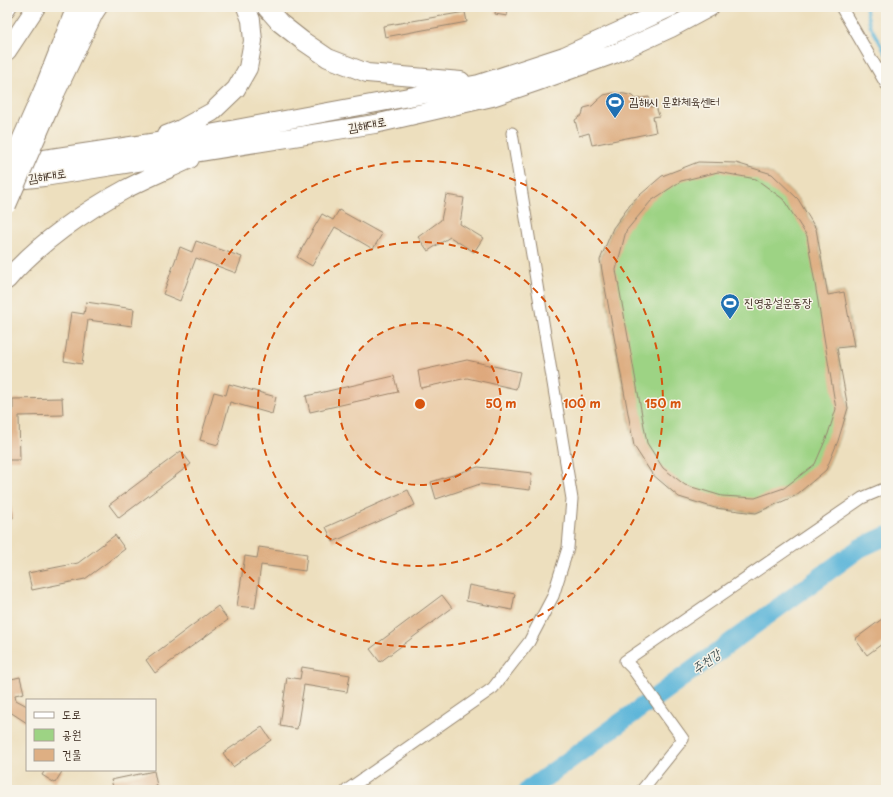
<svg xmlns="http://www.w3.org/2000/svg" width="893" height="797" font-family="'Playpen Sans','Poor Story',sans-serif">
	<style>
		.green { fill: #9dd384; stroke: #6c7e51 }
		.lines { fill: none; stroke-linecap: round; stroke-linejoin: round }
		.stream { stroke: #5bb5d9; stroke-width: 3 }
		.river { stroke: #5bb5d9; stroke-width: 19 }
		.building { fill: #deaf83; fill-rule: evenodd }
		.street-casing { stroke: #94846e; stroke-width: 13 }
		.primary-casing { stroke: #94846e; stroke-width: 20 }
		.street { stroke: #fff; stroke-width: 11 }
		.primary { stroke: #fff; stroke-width: 18 }
		.primary-bridge-casing { stroke: #94846e; stroke-width: 20; stroke-linecap: butt }
		.primary-bridge { stroke: #fff; stroke-width: 18 }
		.ring { fill: none; stroke: #d7540e; stroke-width: 2; stroke-dasharray: 7 5 }
		.labels { text-anchor: middle; stroke-width: 3; stroke-linejoin: round; paint-order: stroke }
		.poi-label { font-size: 12px; fill: #3b2a1e; stroke: #f7f3e8; text-anchor: start }
		.street-label { font-size: 12px; fill: #3b2a1e; stroke: #f7f3e8 }
		.water-label { font-size: 13px; font-style: italic; fill: #455456; stroke: #f7f3e8 }
		.centre { fill: #d7540e; stroke: #f7f3e8; stroke-width: 2 }
		.ring-label { font-size: 12px; text-anchor: middle; font-weight: bold; fill: #d7540e; stroke: #f7f3e8; stroke-width: 3; stroke-linejoin: round; paint-order: stroke }
	</style>
	<rect width="100%" height="100%" fill="#f7f3e8"/>
	<filter id="ink" filterUnits="userSpaceOnUse"><feTurbulence type="fractalNoise" baseFrequency=".025" numOctaves="2"/><feDisplacementMap in="SourceGraphic" scale="8" xChannelSelector="R" yChannelSelector="G"/><feConvolveMatrix kernelMatrix="1 2 1 2 8 2 1 2 1" color-interpolation-filters="sRGB"/></filter>
	<filter id="wash" filterUnits="userSpaceOnUse"><feTurbulence type="fractalNoise" baseFrequency=".012" numOctaves="4" result="noise"/><feDisplacementMap in="SourceGraphic" scale="16" xChannelSelector="R" yChannelSelector="G"/><feGaussianBlur stdDeviation="0.9" result="paint"/><feColorMatrix in="noise" values="0 0 0 0 0 0 0 0 0 0 0 0 0 0 0 0 0 1.4 0 .05"/><feComposite in="paint" operator="in"/></filter>
	<g filter="url(#wash)">
		<rect width="100%" height="100%" fill="#eddfbe"/>
		<path class="green" d="M698,162L736,163L772,174L798,199L816,229L828,295L844,292L854,346L837,348L848,408L838,441L826,470L795,496L756,513L715,508L679,497L652,474L634,446L600,260L613,228L633,201Z"/>
		<g class="lines">
			<path class="stream" d="M866,7V9L870,25L886,54"/>
			<path class="river" d="M528,790L860,548L886,536"/>
		</g>
		<g id="blocks">
			<path class="building" d="M496,7H508L507,16L495,14Z
				M465,12L467,22L385,37L383,26Z
				M613,93L625,94L632,96L635,99L649,97L651,107L656,106L659,116L653,117L656,132L592,145L589,133L579,136L575,120L582,115L584,108L592,106L597,101L604,95Z
				M698,162L736,163L772,174L798,199L816,229L828,295L844,292L854,346L837,348L848,408L838,441L826,470L795,496L756,513L715,508L679,497L652,474L634,446L600,260L613,228L633,201L662,176ZM718,172L756,179L783,199L807,236L836,409L828,434L815,464L784,488L755,498L722,496L685,485L663,468L647,443L616,270L626,231L651,201L681,181Z
				M446,195L464,198L460,224L483,238L474,252L450,237L428,251L418,237L441,220Z
				M339,210L382,234L373,249L335,227L312,266L297,257L322,214L333,220Z
				M196,241L242,257L236,273L196,258L180,301L163,294L180,247L192,252Z
				M86,302L134,309L132,326L88,320L82,364L64,361L71,312L84,314Z
				M467,360L520,372L516,389L467,378L421,388L418,371Z
				M394,376L398,392L310,412L306,396Z
				M229,384L276,397L272,414L230,402L218,445L200,440L214,392L226,395Z
				M62,398L63,415L19,416L20,460H7V411L13,410V399Z
				M181,451L191,464L119,518L109,505Z
				M478,467L532,473L530,490L480,484L436,499L431,482Z
				M408,490L415,505L333,542L326,527Z
				M10,501L13,518L7,519V502Z
				M115,535L125,549L85,579L32,590L28,573L78,563Z
				M259,547L307,554L305,571L261,565L255,608L237,606L245,556L257,558Z
				M469,585L515,594L512,610L466,601Z
				M442,595L452,608L380,662L370,649Z
				M218,606L228,620L155,673L146,660Z
				M886,616V641L867,655L855,639Z
				M302,667L350,675L347,692L304,685L297,729L280,726L287,677L300,679Z
				M20,677L24,693L15,695L16,700L27,706V723L7,710V680Z
				M262,727L271,740L233,767L223,753Z
				M45,770H63L55,783L42,775Z
				M154,771L157,786L148,788L149,790H114L111,780Z"/>
		</g>
	</g>
	<g filter="url(#ink)">
		<use href="#blocks" fill-opacity="0" stroke="#94846e" stroke-width="1"/>
		<g class="lines">
			<defs>
				<path id="street" d="M841,7L886,84
					M7,13L11,7
					M347,790L493,688L529,642L553,596L568,548L572,499L512,133
					M642,790L683,739L632,668L625,661L862,498L886,488"/>
				<path id="primary" d="M266,7L280,23L303,41L328,58L367,73L461,81
					M7,51L36,7
					M56,92L94,13L98,7
					M42,93L72,17L80,7
					M166,135L181,129L212,112L236,89L248,68L253,41L251,20L246,7
					M11,164L204,135L479,84L564,56L633,25L671,7
					M7,181L44,177L375,124L492,97L536,82L614,54L671,28L710,7
					M7,280C37,244 85,211 126,189C147,178 169,169 190,159"/>
			</defs>
			<use href="#street" class="street-casing"/>
			<use href="#primary" class="primary-casing"/>
			<use href="#street" class="street"/>
			<use href="#primary" class="primary"/>
			<defs>
				<path id="primary-bridge" d="M7,172L42,93
					M7,205L56,92"/>
			</defs>
			<use href="#primary-bridge" class="primary-bridge-casing"/>
			<use href="#primary-bridge" class="primary-bridge"/>
		</g>
	</g>
	<circle cx="420" cy="404" r="81" fill="#d7540e" fill-opacity=".12"/>
	<g class="ring">
		<circle cx="420" cy="404" r="81"/>
		<circle cx="420" cy="404" r="162"/>
		<circle cx="420" cy="404" r="243"/>
	</g>
	<defs>
		<symbol id="stadium-pin" viewBox="-11 -11 22 30"><path d="M0 17L-7.5 6A9.5 9.5 0 1 1 7.5 6Z" fill="#1f6fb2" stroke="#f7f3e8"/><path d="M0-5a6.5 5 0 1 0 0 10a6.5 5 0 1 0 0-10ZM-3.5-1.8h7v3.6h-7Z" fill="#fff"/></symbol>
	</defs>
	<g fill-rule="evenodd">
		<use href="#stadium-pin" x="604" y="91" width="22" height="30"/>
		<use href="#stadium-pin" x="719" y="292" width="22" height="30"/>
	</g>
	<g class="labels">
		<g class="poi-label">
			<text x="629" y="106">김해시 문화체육센터</text>
			<text x="744" y="307">진영공설운동장</text>
		</g>
		<g class="street-label">
			<text transform="translate(367 125) rotate(-10)" y="4">김해대로</text>
			<text transform="translate(47 176) rotate(-8)" y="4">김해대로</text>
		</g>
		<g class="water-label">
			<text transform="translate(706 661) rotate(-36)" y="5">주천강</text>
		</g>
	</g>
	<circle cx="420" cy="404" r="6" class="centre"/>
	<g class="ring-label">
		<text x="501" y="408">50 m</text>
		<text x="582" y="408">100 m</text>
		<text x="663" y="408">150 m</text>
	</g>
	<rect width="893" height="797" fill="none" stroke="#f7f3e8" stroke-width="24"/>
	<rect x="26" y="699" width="130" height="72" fill="#f7f3e8" stroke="#aca397"/>
	<rect x="34" y="712" width="20" height="6" fill="#ffffff" stroke="#aca397"/>
	<text x="62" y="719" font-size="12" fill="#3b2a1e">도로</text>
	<rect x="34" y="729" width="20" height="12" fill="#9dd384" stroke="#aca397"/>
	<text x="62" y="739" font-size="12" fill="#3b2a1e">공원</text>
	<rect x="34" y="749" width="20" height="12" fill="#deaf83" stroke="#aca397"/>
	<text x="62" y="759" font-size="12" fill="#3b2a1e">건물</text>
</svg>
